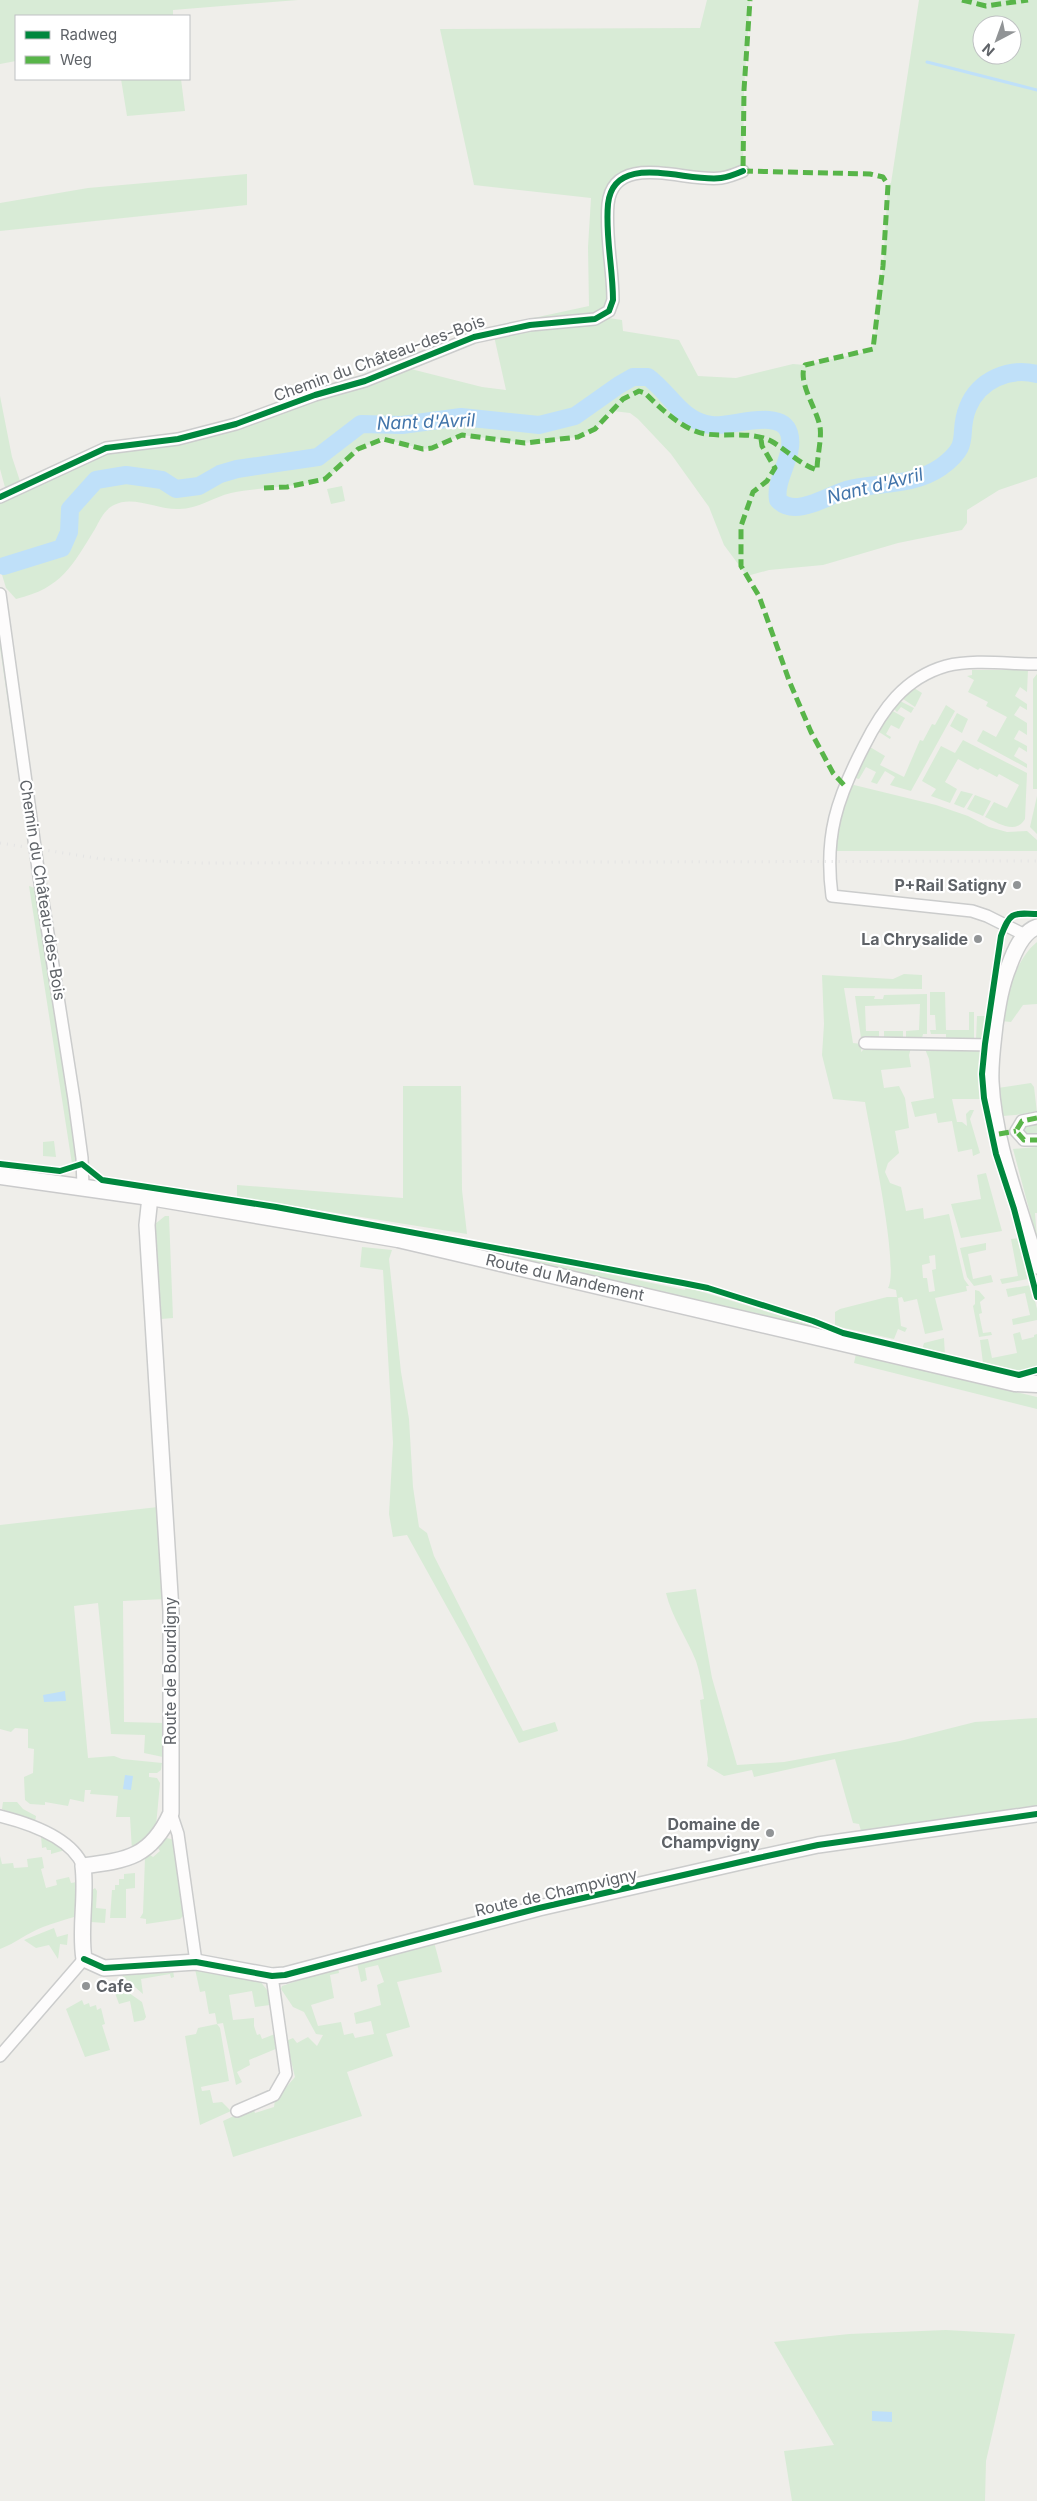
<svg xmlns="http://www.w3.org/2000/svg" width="1037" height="2501" font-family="Inter,sans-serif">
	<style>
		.green { fill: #d8ebd6; fill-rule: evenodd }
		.water { fill: #bfe0f9 }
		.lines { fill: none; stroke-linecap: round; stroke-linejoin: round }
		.stream { stroke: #bfe0f9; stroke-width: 3 }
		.river { stroke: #bfe0f9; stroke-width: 18 }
		.minor-casing { stroke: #cbcccc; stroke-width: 14 }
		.tertiary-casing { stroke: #cbcccc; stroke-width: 18 }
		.secondary-casing { stroke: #cacacb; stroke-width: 19 }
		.minor { stroke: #fdfcfc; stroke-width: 11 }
		.tertiary { stroke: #fdfcfc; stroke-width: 15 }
		.secondary { stroke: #fdfcfc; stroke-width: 16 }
		.rail { stroke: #e4e4e4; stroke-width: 3; stroke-dasharray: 1 6; stroke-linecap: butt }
		.quiet { stroke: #58b549; stroke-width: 5; stroke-dasharray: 10 5; stroke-linecap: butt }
		.cycleway-casing { stroke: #fff; stroke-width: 9 }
		.cycleway { stroke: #00873e; stroke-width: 6 }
		.poi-dot { fill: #919496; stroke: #fff; stroke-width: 2 }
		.labels { text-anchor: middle; stroke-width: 4.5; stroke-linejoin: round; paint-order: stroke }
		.street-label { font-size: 16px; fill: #5f6368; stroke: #fff }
		.poi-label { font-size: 16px; font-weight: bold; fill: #5f6368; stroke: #fff; text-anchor: end }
		.water-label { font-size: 18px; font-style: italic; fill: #4174aa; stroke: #fff }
	</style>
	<rect width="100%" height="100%" fill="#efeeea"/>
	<path class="green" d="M0,0H298L173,10V16H16V61L0,64Z
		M707,0H750L744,90L743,171L614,179L608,299L602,309L591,314L506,324L589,306L588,247L591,198L474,185L440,29L700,28Z
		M919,0H1037V477L999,490L967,510V523L962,530L898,543L823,565L769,570L747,576L724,545L709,507L671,454L638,419L630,413L613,411L595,429L578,437L525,443L462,435L432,448L423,449L383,439L358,449L330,476L318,481C290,488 260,487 231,493C213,497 197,510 177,509C157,509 132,495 114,505C104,510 100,520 95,529C72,566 62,588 16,599L6,588L0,568V503L106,451L145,445L407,368L482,387L506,390L494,336L516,331L599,323L609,318L622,320L623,331L679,340L698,376L736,378L793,364L805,365L870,351L874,344L883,266L888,185L891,183ZM982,25H1012V55H982ZM105,472H122L127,480L106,482L93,477Z
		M121,79H181L185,111L127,116Z
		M247,174V205L0,231V203L88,188Z
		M0,396L12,457L21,484L6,491L0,469Z
		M342,486L345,501L331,504L327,489Z
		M0,622L29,832H27L0,648Z
		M972,670H1028L1027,692L1020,687L1015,696L1027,704V710L1020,706L1014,715L1027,723V735L1019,730L1014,739L1027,746V752L1019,747L1014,756L1027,764V768L977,741L983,730L996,737L1007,717L986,706L988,702L968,692L974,680L967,676L972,675Z
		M1037,674V789H1033V679Z
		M914,688L922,693L915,707L903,699Z
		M900,701L914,708L911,713L901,707L897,712L894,709Z
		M946,705L955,711L911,791L890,785L895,777L885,771L877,784L871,782L876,772L866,767L859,779L855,778L870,747L885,756L880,765L904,777L920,740L923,741L932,724L935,725Z
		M891,710L905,718L899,729L891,725L886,734L891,737L890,739L879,732Z
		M957,713L968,719L962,733L950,726Z
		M963,740L1027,773L1025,819C1016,835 998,823 985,817L994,802L1007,808L1019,785L999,774L997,777L980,768L978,770L958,759L945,782L957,789L950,803L931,796L936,789L922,781L941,746L955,753Z
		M854,785L936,805L968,816L989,827L1007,832L1027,831L1037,840V851H833L847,788Z
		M961,791L973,794L964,808L954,804Z
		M975,795L991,801L983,816L967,809Z
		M1037,796V834L1030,827Z
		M29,886L37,889L78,1159L72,1164Z
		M1037,942V1004L1023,1005L1011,1022L1001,1021C1007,995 1015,960 1037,942Z
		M904,974L922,975V989L844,988L853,1043L862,1044L861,1052L868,1045L911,1048L909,1055L911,1067L881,1070L884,1088L899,1086L905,1098L909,1128L895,1131L899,1153L888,1163L885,1172L890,1183L901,1187L906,1211L923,1208L924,1219L949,1214L964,1279L969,1286H966L967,1291L935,1298L943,1330L925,1334L917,1299L904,1302L902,1297L898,1298L901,1326L907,1328L905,1332L898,1329L894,1339L835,1326V1312L840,1309L887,1297H897L896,1290L888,1288C900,1268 870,1132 865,1102L833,1099L822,1055L824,1024L822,975L893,979ZM935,1255L936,1269L932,1270L935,1291L929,1292L927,1278H923L922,1265L930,1263L929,1256Z
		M930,992H945L946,1030H969V1012H974V1038H946V1034H931L930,1030H936L935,1015H930Z
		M927,994V1034H923L922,1038L906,1037V1031L919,1030L920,1004L865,1006L866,1031H879V1038H861L855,996H875L874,999H883L884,995Z
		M977,1016H985L984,1040H976Z
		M884,1031H903V1037H884Z
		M925,1049L982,1050L979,1074L981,1099H952L957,1122H962L967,1126L966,1114L970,1110H974L970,1119L980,1153L973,1156L972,1149L958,1152L952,1121L938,1123L936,1113L915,1117L911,1102L934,1098L929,1059Z
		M1031,1083L1034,1087L1037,1113L1003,1116L998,1088Z
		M403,1086H461L462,1190L467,1234L237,1197V1185L403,1198Z
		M1037,1123V1136L1029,1138L1024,1133L1023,1126Z
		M54,1141L56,1157L43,1156V1142Z
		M1037,1147V1213H1035L1037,1239L1013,1149Z
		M986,1173L1002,1231L961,1238L951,1204L981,1199L977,1175Z
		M165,1216H169L173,1318L161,1319L154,1233L155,1224Z
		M1019,1238L1028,1279L1002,1284L1000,1279L1018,1276L1011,1239Z
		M986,1243V1250L968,1254L973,1279L991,1275L993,1282L974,1286L967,1277L960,1248Z
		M362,1247L392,1250L389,1259L401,1372L409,1419L413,1487L419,1527L427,1533L434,1556L523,1731L555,1722L558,1731L519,1743L467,1643L407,1535L393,1537L389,1514L393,1443L383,1270L360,1267Z
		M513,1254L685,1290L686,1287L814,1326L813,1329L512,1257Z
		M1031,1285L1037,1309V1320L1013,1325L1012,1319L1030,1315L1025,1293L1008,1297L1006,1289Z
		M975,1290L979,1291L985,1298L980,1302L982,1313L979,1314L983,1333L991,1332L992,1335L979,1337L973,1306L975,1304Z
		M1020,1332L1022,1340L1034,1337V1335L1037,1334V1368L1023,1372L983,1363L980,1340L988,1339L992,1358L1017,1353L1013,1334Z
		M944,1338L945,1356L922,1350L924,1343Z
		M856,1354L1037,1397V1409L854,1363Z
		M158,1507L165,1599L123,1601L124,1722L165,1723L163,1757L144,1753L145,1735L111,1734L98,1603L74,1606L88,1758L114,1756L122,1759L162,1763L161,1770L157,1773H149V1777L157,1778L160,1783L156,1826L154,1831L132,1851L130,1817H116L118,1796L90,1794L91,1790H85L84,1802L70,1799L68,1806L45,1802V1805L30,1804L25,1800L24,1777L33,1773L34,1749L28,1748V1729L15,1728L11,1732L0,1729V1525Z
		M696,1589L712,1678L737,1765L784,1762L900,1741L975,1722L1037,1718V1808L862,1834L859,1824L853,1823L835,1759L754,1777L752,1770L724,1776L707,1766L708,1759L700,1700L704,1699C702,1686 700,1673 696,1661C687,1638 672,1618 666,1593Z
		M3,1802H17L23,1809L36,1816L35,1823L2,1809Z
		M41,1836L65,1850L51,1854V1850H47L46,1847L42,1848Z
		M167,1838L174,1840L185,1914L180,1919L146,1924V1919L140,1918L143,1913L145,1858L150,1855L153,1857L160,1851L158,1848Z
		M0,1856L2,1864L13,1863L14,1868L28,1867L27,1859L42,1857L44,1868L41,1869L46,1888L57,1885L56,1880L69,1877L71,1883L77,1882L76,1914L74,1917C64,1920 53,1923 43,1927C27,1933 16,1943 0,1949Z
		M135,1873V1888L126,1889V1918H110L112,1890H115V1885H119V1879H124V1874Z
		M95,1888L97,1891L96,1908L106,1909L105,1923L91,1922L92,1890Z
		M54,1928L57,1937L68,1934L67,1945L60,1944L58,1959L49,1945L36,1948L24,1940Z
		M434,1942L442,1972L397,1982L410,2027L386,2034L393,2056L347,2072L362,2116L233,2157L223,2121L253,2107L255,2113L274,2107L275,2100L295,2077L286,2041L293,2038L297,2043L308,2037L317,2046L323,2035L316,2034L304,2012L293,2007L281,1989L282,1986L338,1967L339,1973L330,1975L334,1998L311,2005L318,2026L341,2022L344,2035L353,2033L355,2038L374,2034L371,2021L356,2024L354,2013L381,2005L377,1985L384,1982L378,1965L365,1968L367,1980L361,1982L357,1963Z
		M195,1969L259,1980L268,1991L270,2005L255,2007L252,1991L229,1995L233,2020L254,2018V2026L257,2035L260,2034L262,2039L275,2034L278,2048L249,2060L250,2065L237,2072L242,2082L236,2085L223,2023L217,2024L220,2028L229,2081L201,2087L202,2091L210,2090L213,2103L222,2102L231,2111L200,2125L185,2036L196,2034L198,2028L217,2024L215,2013L209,2014L205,1991L200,1992Z
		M173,1970L174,1977L171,1978L170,1974L141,1979L143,1994L120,1974Z
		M116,1984L142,2002L146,2017L144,2020L134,2022L130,2001L119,2004L112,1985Z
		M82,2000L84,2005L89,2003L90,2007L96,2005L97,2010L101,2008L105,2024L102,2025L110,2050L85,2057L66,2009Z
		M946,2330L1015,2334L986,2461L985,2501H792L784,2451L834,2445L774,2342L849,2334Z"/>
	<path class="water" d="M65,1691L66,1701L44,1702L43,1695Z
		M125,1775L133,1776L131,1790L123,1789Z
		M872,2411L892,2412V2422L872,2421Z"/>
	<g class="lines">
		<path class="stream" d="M927,62L1037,90"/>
		<path class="river" d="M4,566L62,548L69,532L70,509L96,480L126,475L162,480L176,489L199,486L220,474L237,469L318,457L361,424L402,425L461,417L539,425L575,416L619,385L633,377H648C670,393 681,421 711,425C730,428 781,407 789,433C796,455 774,478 778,500C783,505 788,507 795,507C812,507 830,495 846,490C877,482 912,487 941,467C974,443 956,435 968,407C979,380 1009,367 1037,374"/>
		<defs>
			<path id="minor" d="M0,497L106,448L178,439L236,424L315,395L365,381L474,337L530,325L595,319L609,311L613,300C613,268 605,236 608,204C614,150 687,183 721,178C728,177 736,174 743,171
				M0,594L39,876L74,1099L82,1158L83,1187
				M1025,935L987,916L972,911L832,896C824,836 837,798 864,746C882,710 904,678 946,666C974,659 1008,664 1037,664
				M865,1043L993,1045
				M1037,1118L1022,1121L1016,1131L1024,1140H1037
				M171,1813L178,1834L196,1962
				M0,1816C28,1823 71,1837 83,1866
				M0,2056L84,1959
				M237,2111L274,2095L286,2074L272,1976"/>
			<path id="tertiary" d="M1037,927C1022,932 1014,952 1009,966C1001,985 998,1005 995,1025C993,1044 990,1063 991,1082C994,1145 1020,1206 1037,1266
				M150,1197L147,1225L171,1611V1813C151,1857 128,1860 83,1866C87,1897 79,1928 84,1959L104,1968L196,1962L272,1976L285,1975L539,1908L758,1858L818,1845L1037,1814"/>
			<path id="secondary" d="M0,1176L150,1197L398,1239L1015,1383L1037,1384"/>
		</defs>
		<use href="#minor" class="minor-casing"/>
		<use href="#tertiary" class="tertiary-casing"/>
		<use href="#secondary" class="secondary-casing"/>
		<use href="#minor" class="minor"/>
		<use href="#tertiary" class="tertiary"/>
		<use href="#secondary" class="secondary"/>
		<path class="rail" d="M0,843L102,859L202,863L1037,861"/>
		<path class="quiet" d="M962,0L986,6L1028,0
			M761,439L762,446L775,468L767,481L753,492L741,526V566L759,596L790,683L811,732L833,773L844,785
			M264,488L287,487L325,479L358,449L383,439L423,449L432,448L462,435L525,443L578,437L595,429L623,399L639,391L645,393C660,408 684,431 706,434C728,437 750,431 771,441C787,450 799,464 817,470C817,457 822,438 820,427C817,409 797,382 805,365L873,349L883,266L888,185L883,177L870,174L743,171L744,90L750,0
			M1037,1118L1022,1121L1016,1131L1024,1140H1037
			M999,1134L1016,1131"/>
		<defs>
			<path id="cycleway" d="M0,497L106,448L178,439L236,424L315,395L365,381L474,337L530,325L595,319L609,311L613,300C613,268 605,236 608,204C614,150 687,183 721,178C728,177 736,174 743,171
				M1037,914C1012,913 1010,912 1001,936L985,1044L982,1074L984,1098L996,1154L1014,1209L1037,1297
				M0,1164L60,1171L82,1164L102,1180L276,1207L683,1283L708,1288L813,1321L843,1333L1019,1375L1037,1370
				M84,1959L104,1968L196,1962L272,1976L285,1975L539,1908L758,1858L818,1845L1037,1814"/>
		</defs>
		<use href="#cycleway" class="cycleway-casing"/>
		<use href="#cycleway" class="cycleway"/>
	</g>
	<g class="poi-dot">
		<circle cx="1017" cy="885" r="5"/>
		<circle cx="978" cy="939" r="5"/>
		<circle cx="770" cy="1833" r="5"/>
		<circle cx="86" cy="1986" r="5"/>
	</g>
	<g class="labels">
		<g class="street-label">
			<text transform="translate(379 358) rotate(-20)" y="6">Chemin du Château-des-Bois</text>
			<text transform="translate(43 890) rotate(81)" y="6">Chemin du Château-des-Bois</text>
			<text transform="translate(565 1277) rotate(13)" y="6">Route du Mandement</text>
			<text transform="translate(170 1671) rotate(-90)" y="6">Route de Bourdigny</text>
			<text transform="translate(556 1892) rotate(-13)" y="6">Route de Champvigny</text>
		</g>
		<g class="poi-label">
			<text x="1007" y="891">P+Rail Satigny</text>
			<text x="968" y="945">La Chrysalide</text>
			<text x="760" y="1830">Domaine de<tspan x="760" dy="18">Champvigny</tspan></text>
			<text x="96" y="1992" text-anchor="start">Cafe</text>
		</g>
		<g class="water-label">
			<text transform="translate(426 422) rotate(-2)" y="6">Nant d'Avril</text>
			<text transform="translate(875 486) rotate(-14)" y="6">Nant d'Avril</text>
		</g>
	</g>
	<rect x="15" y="15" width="175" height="65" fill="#ffffff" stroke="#bfc1c3"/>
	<rect x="25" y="31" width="25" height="8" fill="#00873e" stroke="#bfc1c3"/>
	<text x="60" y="40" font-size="15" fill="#5f6368">Radweg</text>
	<rect x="25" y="56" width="25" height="8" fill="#58b549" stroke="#bfc1c3"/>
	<text x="60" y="65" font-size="15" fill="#5f6368">Weg</text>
	<g transform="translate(997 40) rotate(221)"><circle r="24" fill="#ffffff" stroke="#bfc1c3"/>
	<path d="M0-4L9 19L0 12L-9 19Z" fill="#919496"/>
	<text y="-8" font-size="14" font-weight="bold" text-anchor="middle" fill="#5f6368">N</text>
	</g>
</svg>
